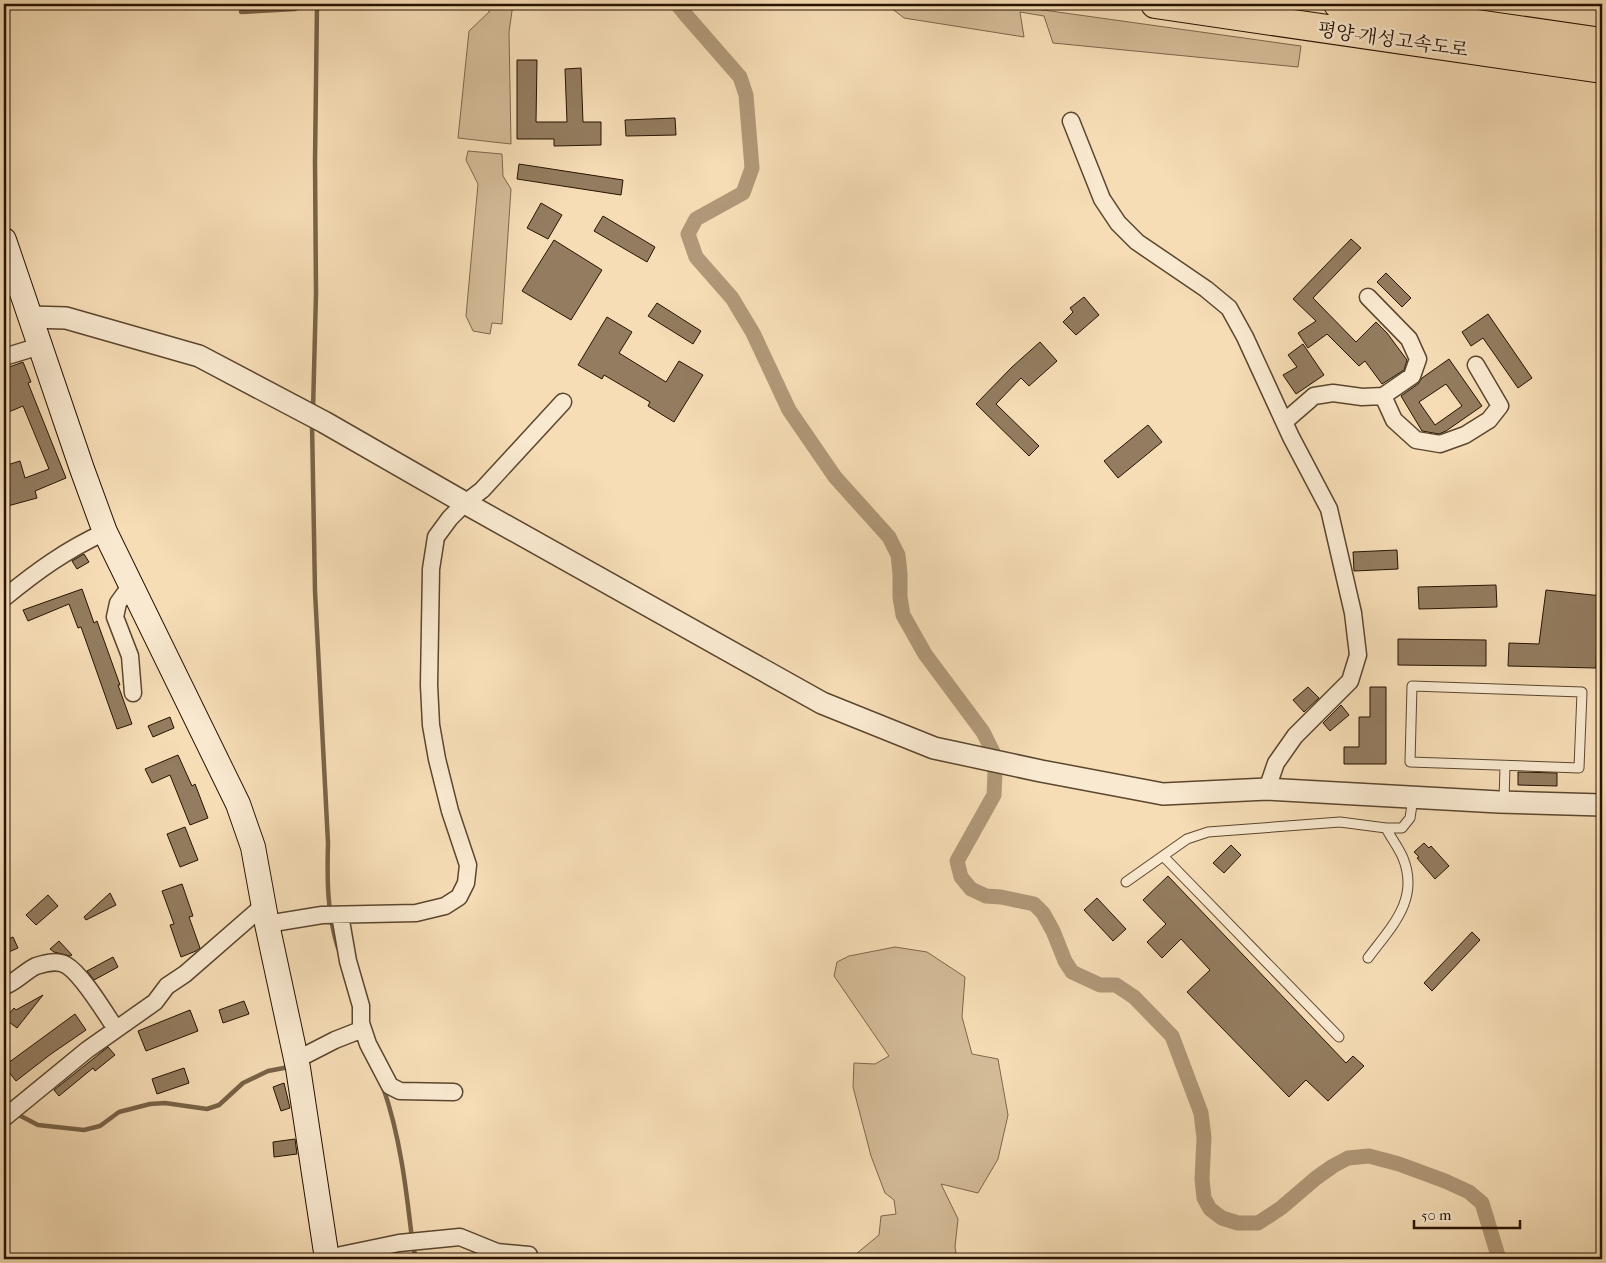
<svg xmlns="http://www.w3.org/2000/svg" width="1606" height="1263" font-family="'IM FELL French Canon','Noto Serif KR',serif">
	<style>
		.green { fill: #d3bb97; stroke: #7d674c }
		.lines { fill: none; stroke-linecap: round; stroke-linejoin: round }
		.stream { stroke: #796348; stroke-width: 4.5 }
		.canal { stroke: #b09878; stroke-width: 15 }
		.building { fill: #937c5f; stroke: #271301; fill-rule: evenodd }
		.service-casing { stroke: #5b462e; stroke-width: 11 }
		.minor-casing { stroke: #5b462e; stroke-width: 19 }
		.tertiary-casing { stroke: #5b462e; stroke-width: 24 }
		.secondary-casing { stroke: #271301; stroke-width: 26 }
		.motorway-casing { stroke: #271301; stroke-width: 30 }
		.service { stroke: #f9e9d0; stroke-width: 9 }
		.minor { stroke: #f9e9d0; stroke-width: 16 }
		.tertiary { stroke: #f9e9d0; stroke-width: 21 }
		.secondary { stroke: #f9e9d0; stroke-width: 24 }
		.motorway { stroke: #f6ddb6; stroke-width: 28 }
		.labels { text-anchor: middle; stroke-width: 5; stroke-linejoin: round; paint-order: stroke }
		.street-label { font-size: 19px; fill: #271301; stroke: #f9e9d0 }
	</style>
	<rect width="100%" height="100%" fill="#f6ddb6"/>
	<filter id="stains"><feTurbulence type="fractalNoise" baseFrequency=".004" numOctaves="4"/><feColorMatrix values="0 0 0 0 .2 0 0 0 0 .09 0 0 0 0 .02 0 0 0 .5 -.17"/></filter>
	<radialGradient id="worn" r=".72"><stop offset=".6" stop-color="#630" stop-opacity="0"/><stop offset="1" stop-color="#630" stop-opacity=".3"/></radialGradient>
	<path class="green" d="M489,4H513L509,32L511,144L458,138L469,31L489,12Z
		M886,4H1000L1301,46L1298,67L1053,43L1044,16L1020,12L1024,37L904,18Z
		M468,151L502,154L503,176L511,189L502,324L492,323L490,334L473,331L466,316L478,184L466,160Z
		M895,947L927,952L965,977L962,1017L972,1054L998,1059L1008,1115L998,1159L978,1193L941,1184L958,1219L955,1247L957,1259H850L879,1235L881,1216L896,1214L894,1200L885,1193L871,1156L853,1087L854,1063L875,1064L889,1056L834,976L837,962L849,956Z"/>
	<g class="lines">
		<path class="stream" d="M241,12L295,9L303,6L304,4
			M313,410L316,294L315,161L317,4
			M312,423L315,591L328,843C327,879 327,914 338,948
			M383,1087C400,1136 406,1187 412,1239
			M15,1113L38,1125L84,1130L100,1126L119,1112L150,1104L165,1103L207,1109L219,1105L243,1083L268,1071L289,1067
			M413,1246L416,1259"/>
		<path class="canal" d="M677,4L685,14L740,77L746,95L752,168L743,193L696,219L688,234L696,257L732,298L753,333L789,410L835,477L889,537L898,555L900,574V597L903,615L925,654L983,732L993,752L995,772L994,795L957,861L961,877L971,889L986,896L1001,897L1034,904L1043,913L1053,931L1065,961L1072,972L1100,985H1116L1134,997L1172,1036L1201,1113L1204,1138L1202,1179L1204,1198L1210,1209L1222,1218L1238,1223H1258L1281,1208L1316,1178L1333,1166L1348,1158L1369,1156L1399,1164L1445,1181L1469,1192L1482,1203L1499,1259"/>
	</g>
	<path class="building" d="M517,60H537L536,122H567L565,69L581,68L583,122H601V145L554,146V139H517Z
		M675,118L676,135L626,136L625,120Z
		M519,164L623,180L621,195L517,179Z
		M541,203L562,215L548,239L527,228Z
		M603,216L655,247L647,262L594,231Z
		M1351,239L1361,248L1313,298L1356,342L1376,322L1387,333L1407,360L1404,370L1382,384L1365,361L1359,366L1327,334L1308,348L1298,333L1316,321L1293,299Z
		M554,240L602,270L571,320L522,291Z
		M1386,273L1411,298L1402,307L1377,282Z
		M1084,297L1099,315L1076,335L1063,322L1073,312L1070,308Z
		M657,303L701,331L693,344L648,316Z
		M1488,314L1532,378L1518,388L1483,338L1471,346L1462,332Z
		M607,317L632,332L619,353L666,382L679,361L703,375L674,422L648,406L650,402L604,375L602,379L578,365Z
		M1040,342L1057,361L1029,386L1021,378L996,404L1039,446L1029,456L976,404L1012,367Z
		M1303,344L1324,375L1296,394L1283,375L1297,367L1288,355Z
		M1449,359L1482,406L1446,431L1439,434L1422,431L1401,396L1418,384L1422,378ZM1446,384L1462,406L1435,425L1419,402Z
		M23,362L31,382L28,383L66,478L35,491L37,498L4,507V466L20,461L25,478L49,469L23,406L4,414V369Z
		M1148,425L1162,442L1118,478L1104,461Z
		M1397,550L1398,569L1354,571L1353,552Z
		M84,554L89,562L77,569L72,561Z
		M1496,585L1497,607L1419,609L1418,587Z
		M82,589L94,623L97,621L120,685H118L132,724L117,729L81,627L78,628L69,604L28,621L23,610Z
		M1546,590L1602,596V636L1597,635L1596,668L1508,666L1509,643L1539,644Z
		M1398,639L1486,640V666L1398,665Z
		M1308,687L1319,698L1304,712L1293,700Z
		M1370,687H1386V764H1344V747H1359V717H1370Z
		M1341,705L1349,715L1330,731L1323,723Z
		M170,717L174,728L153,737L148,726Z
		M178,755L192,786L195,784L208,818L190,825L170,775L152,783L145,769Z
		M1518,772L1557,773V786L1518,785Z
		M185,827L198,860L180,867L167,834Z
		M1424,843L1429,848L1431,846L1449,866L1435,879L1417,858L1419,857L1414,852Z
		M1231,845L1241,855L1224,873L1213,863Z
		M1168,876L1346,1063L1353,1056L1364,1066L1328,1101L1306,1080L1289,1097L1187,992L1210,970L1181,939L1162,958L1147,942L1166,924L1143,900Z
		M182,884L193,916L189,917L200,948L196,951L181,957L170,925L174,924L162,891Z
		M110,893L116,905L86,920L84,917Z
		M48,895L58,906L36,925L26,915Z
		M1097,898L1126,929L1113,941L1084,910Z
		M1472,932L1480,940L1432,991L1424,983Z
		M13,937L18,948L4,954V941Z
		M59,941L72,955L70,956L54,952L50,949Z
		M113,957L118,967L94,980L87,971Z
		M43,995L17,1028L5,1019L14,1008L16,1010Z
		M244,1001L249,1014L223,1023L219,1010Z
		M190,1010L198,1031L146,1051L138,1031Z
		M75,1014L86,1030L51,1054L16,1081L4,1066Z
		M108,1047L115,1055L95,1071L93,1068L59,1096L54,1090Z
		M184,1068L189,1083L157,1094L152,1079Z
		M284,1083L290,1108L281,1111L273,1087Z
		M295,1139L297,1154L274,1157L273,1142Z"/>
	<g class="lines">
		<defs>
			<path id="service" d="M1412,686L1582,692L1579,768L1410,762Z
				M1504,801L1505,766
				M1163,856L1339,1037
				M1126,882L1187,839L1208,832L1340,822L1386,828H1402L1410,818L1413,798
				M1368,958C1391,927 1420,900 1403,858C1399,848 1391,838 1386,828"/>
			<path id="minor" d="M1071,121L1102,199L1118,223L1137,242L1206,289L1229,308L1245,337L1291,437L1329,509L1353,613L1358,655L1350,681L1295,736L1276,763L1267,789
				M4,357L40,346
				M1383,396L1394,420L1416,440L1440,444L1465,435L1489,420L1500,406L1476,365
				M1284,422L1314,396L1333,393L1362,397L1383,396L1412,376L1418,359L1409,339L1368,297
				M131,585L118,603L115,617L130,656L133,693
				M4,598C37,571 66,550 105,532
				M340,915L348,961L361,1006V1023L368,1044L390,1086L400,1091L454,1092
				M267,924L322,915L416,913L445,906L459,897L466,883L468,865L450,811L437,759L431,725L429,685L431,569L436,537L450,518L465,503L482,490L563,402
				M7,985C18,980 27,970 36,966C46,963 57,960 66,965C82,974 105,1013 116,1029
				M296,1060L335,1040L363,1029
				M4,1118L87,1050L155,1002L167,986L185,974L263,906
				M327,1258L399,1243L460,1237L497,1252L529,1255"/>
			<path id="tertiary" d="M30,317L66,318L199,356L324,422L465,503L822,703L934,748L1041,771L1163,794L1267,789L1499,802L1602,805"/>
			<path id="secondary" d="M4,240L82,469L105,532L238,804L253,847L267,924L298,1068L327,1259"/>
			<path id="motorway" d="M1155,4L1602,69
				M1338,4L1602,42"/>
		</defs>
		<use href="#service" class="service-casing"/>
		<use href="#minor" class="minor-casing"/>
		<use href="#tertiary" class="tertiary-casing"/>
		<use href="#secondary" class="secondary-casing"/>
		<use href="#motorway" class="motorway-casing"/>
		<use href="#service" class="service"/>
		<use href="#minor" class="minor"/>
		<use href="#tertiary" class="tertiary"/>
		<use href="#secondary" class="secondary"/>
		<use href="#motorway" class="motorway"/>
	</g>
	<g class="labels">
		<g class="street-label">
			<text transform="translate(1393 39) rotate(8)" y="7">평양-개성고속도로</text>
		</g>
	</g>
	<rect width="1606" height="1263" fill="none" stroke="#f6ddb6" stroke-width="20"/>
	<rect x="5" y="5" width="1596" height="1253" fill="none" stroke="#271301" stroke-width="2.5"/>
	<rect x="10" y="10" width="1586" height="1243" fill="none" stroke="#271301"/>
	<path d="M1414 1220v8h106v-8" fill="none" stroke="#271301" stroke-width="2.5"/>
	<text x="1421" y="1220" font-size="15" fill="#271301" stroke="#f9e9d0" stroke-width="4" paint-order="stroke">50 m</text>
	<rect width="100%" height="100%" filter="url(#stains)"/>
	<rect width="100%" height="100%" fill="url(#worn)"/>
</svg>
